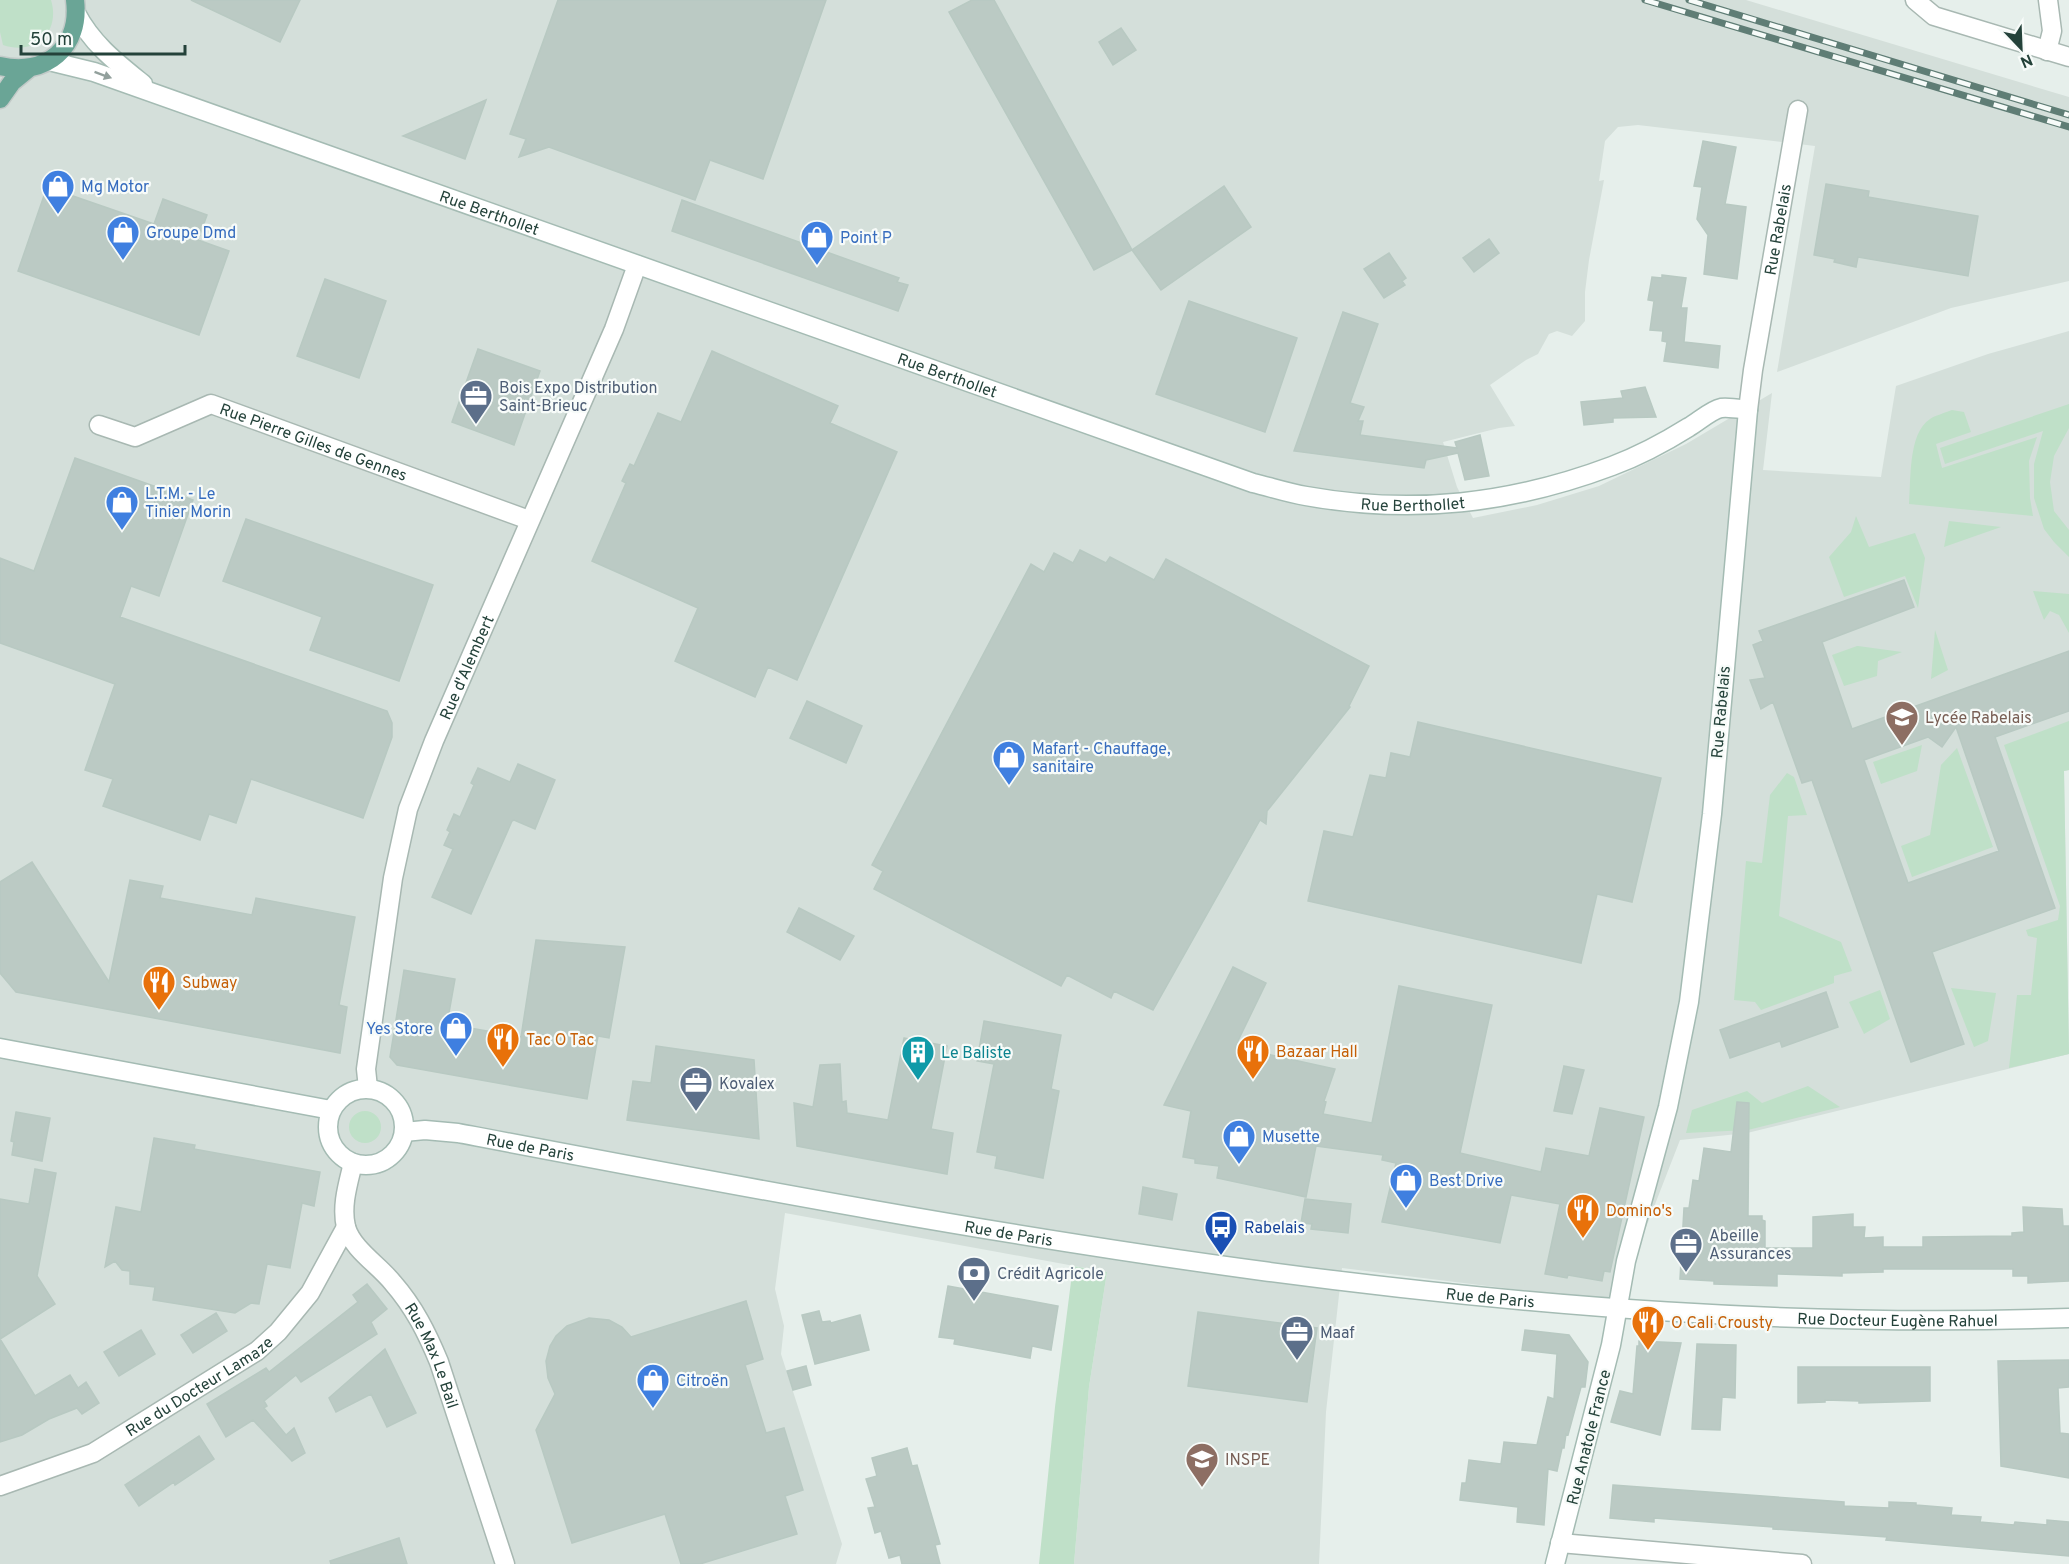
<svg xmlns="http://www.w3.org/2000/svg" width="2069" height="1564" font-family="Overpass,sans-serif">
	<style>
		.built { fill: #d4dfda }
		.green { fill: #bfe0c8 }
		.building { fill: #bbcac4; stroke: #b8c9c2; stroke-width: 1.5; fill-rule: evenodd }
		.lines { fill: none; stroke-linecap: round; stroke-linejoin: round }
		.street-casing { stroke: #a8b8b2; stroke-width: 21 }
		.secondary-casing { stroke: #a4bbb3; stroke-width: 21 }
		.primary-casing { stroke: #c2cac8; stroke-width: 21 }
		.street { stroke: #fff; stroke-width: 18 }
		.secondary { stroke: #fff; stroke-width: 18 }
		.primary { stroke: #6aa596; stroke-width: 18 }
		.rail-casing { stroke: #5f7d75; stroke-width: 7 }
		.rail { stroke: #f7fbf9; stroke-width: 4.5; stroke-dasharray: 14; stroke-linecap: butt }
		.oneway { fill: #92a09c }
		.labels { text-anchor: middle; stroke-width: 4.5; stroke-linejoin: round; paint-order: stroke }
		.shop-label { font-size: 16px; fill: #366cbe; stroke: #f7fbf9; text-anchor: start }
		.street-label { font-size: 16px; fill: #24423a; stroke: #f7fbf9 }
		.service-label { font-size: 16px; fill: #4e5e75; stroke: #f7fbf9; text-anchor: start }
		.education-label { font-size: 16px; fill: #785e54; stroke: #f7fbf9; text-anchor: start }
		.food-label { font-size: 16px; fill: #c56008; stroke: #f7fbf9; text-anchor: start }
		.culture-label { font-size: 16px; fill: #0d838f; stroke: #f7fbf9; text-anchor: start }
		.transit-label { font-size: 16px; fill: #164399; stroke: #f7fbf9; text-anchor: start }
	</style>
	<rect width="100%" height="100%" fill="#e6efeb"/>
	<path class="built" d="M0,0H1746L2069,97V281L1951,308L1777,372L1815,146L1638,125L1618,127L1605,141L1599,181L1604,180L1589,260L1585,292V321L1572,336L1557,331L1549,334L1538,354L1526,360L1490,385L1515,426L1499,428L1443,442L1457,487L1473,518L1537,505L1599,486L1686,444L1772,393L1763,470L1881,477L1896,386L1988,354L2069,331V770L2064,771L2069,1054L1747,1133L1680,1140L1617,1302L1342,1268L1326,1412L1319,1564H1074L1089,1387L1107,1272L785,1213L775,1289L784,1326L781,1354L842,1544L836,1564H0Z"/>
	<path class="green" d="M0,0H51C61,33 34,56 3,45L0,32Z
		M2069,404V428L2054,456L2050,482L2054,511L2069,530V557L2054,542L2044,529L2034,498V464L2043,431L1945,464L1940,448Z
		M1952,410L1964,412L1971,432L1936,444L1942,468L2037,437L2029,461L2030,498L2033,516L1909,504C1911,480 1908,433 1930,419C1936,415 1945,413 1952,410Z
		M1856,516L1869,547L1915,533L1925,558L1918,608L1905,576L1844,597L1829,557L1851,532Z
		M1949,521L2001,527L1944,547Z
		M2033,591L2069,594V633L2059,615L2050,611L2044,620Z
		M1935,630L1948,670L1931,679Z
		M1857,646H1858L1902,652L1878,661L1877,676L1844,686L1832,655Z
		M2069,721V770L2064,771L2069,1054L2009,1068L2017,995H2031L2037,938L2028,936L2026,930L2058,920L2060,906L2004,745Z
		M1922,745L1917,771L1881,784L1873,762Z
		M1957,748L1993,847L1912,877L1901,846L1930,835L1941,765Z
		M1787,773L1794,777L1807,815L1788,816L1779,916L1841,942L1852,971L1834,976V983L1761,1010L1755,1002L1734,1000L1746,861L1762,863L1770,795Z
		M1951,988L1996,993L1988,1041L1974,1047Z
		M1880,990L1890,1019L1864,1034L1849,1002Z
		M1808,1086L1840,1107L1748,1130L1686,1133L1692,1110L1747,1091L1762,1103Z
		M349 1127a16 16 0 1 1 32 0a16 16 0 1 1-32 0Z
		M1073,1266L1107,1272L1089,1387L1074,1564H1039L1055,1407Z"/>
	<path class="building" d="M191,0H300L280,42Z
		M558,0H826L763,179L710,160L695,200L549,147L519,157L526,139L510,134Z
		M972,0H994L1132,250L1094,270L949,12Z
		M1121,28L1136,50L1113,65L1099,42Z
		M486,100L465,159L403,136Z
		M1703,141L1736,147L1725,204L1746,207L1737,279L1704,274L1708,235L1697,219L1702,187L1694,186Z
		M1826,184L1869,191L1868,197L1978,216L1968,276L1858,257L1856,267L1834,262L1835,259L1814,255Z
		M1224,186L1251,227L1161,290L1132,250Z
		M47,187L154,224L163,199L207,215L198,240L229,251L199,335L18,271Z
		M682,200L899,278L897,282L908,285L898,311L672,231Z
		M1489,239L1499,253L1474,272L1463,258Z
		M1389,253L1406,278L1402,281L1405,285L1384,298L1364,269Z
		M1662,275L1686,278L1681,308H1687L1684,342L1720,346L1718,368L1664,361L1667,342L1662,341L1663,331L1650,330L1654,301L1648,300L1652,277L1662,278Z
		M325,279L386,301L359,378L297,356Z
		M1189,301L1297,338L1265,432L1156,394Z
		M1343,312L1378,324L1350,403L1364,407L1358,421H1363L1360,435L1457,448L1455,442L1480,435L1489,476L1465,480L1458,453L1426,460L1424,468L1294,451Z
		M478,349L540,371L514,445L452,422Z
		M712,351L838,406L830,423L897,452L797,680L768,667L755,697L675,661L698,608L592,561L626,483L622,481L630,464L634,466L658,413L681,422Z
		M1645,387L1656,417L1613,418V422L1584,425L1581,402L1623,398L1621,391Z
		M75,458L193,500L159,596L131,586L120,617L387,711L392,723V737L363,818L251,779L236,823L209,814L200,840L103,806L113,779L85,770L115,684L0,643V558L34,571Z
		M246,519L433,585L399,681L310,650L322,617L223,581Z
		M1080,550L1106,563L1110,557L1154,580L1166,559L1369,666L1349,706L1350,707L1267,811L1266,824L1260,820L1153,1010L1114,991L1111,998L1067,975L1061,986L874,889L883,871L872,865L1031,564L1044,572L1054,553L1073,563Z
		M1904,580L1914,607L1822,642L1852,729L2069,651V711L1995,737L2055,908L1932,952L1964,1044L1911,1062L1812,780L1802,783L1773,702L1761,709L1750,680L1765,678L1753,645L1763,641L1759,631ZM1956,727L1999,851L1908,883L1864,760L1928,737L1942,747Z
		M807,701L862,726L846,763L790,738Z
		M1418,722L1661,778L1632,902L1597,894L1581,963L1308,901L1324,831L1353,837L1370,775L1386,778L1391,753L1410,757Z
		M518,764L555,780L535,829L514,820L512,821L471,914L432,897L453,849L444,845L450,832L447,830L454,814L460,817L474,785L471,783L478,768L510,782Z
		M32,862L109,982L130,880L163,886L160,898L252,915L256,898L355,917L339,1005L347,1007L340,1053L16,992L0,973V882Z
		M799,908L854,936L840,960L787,932Z
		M536,940L625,947L609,1038L598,1036L587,1099L397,1065L390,1057L404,970L455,979L447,1024L521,1037Z
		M1233,967L1266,983L1235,1047L1335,1069L1324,1101L1326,1102L1323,1114L1372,1123L1399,986L1492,1005L1460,1153L1541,1172L1546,1148L1589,1156L1600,1108L1644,1117L1610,1272L1604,1271L1602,1281L1568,1275L1567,1278L1545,1274L1560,1204L1511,1195L1500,1243L1382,1222L1396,1163L1382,1160L1383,1155L1316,1146L1306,1197L1217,1178L1219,1166L1195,1163V1159L1183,1157L1191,1111L1164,1105Z
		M1826,992L1838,1027L1782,1047L1780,1041L1730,1058L1720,1030Z
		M984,1021L1061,1035L1051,1089L1059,1091L1043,1178L995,1168L997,1156L977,1152L994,1064L977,1061Z
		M904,1038L947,1046L931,1129L953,1133L947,1174L797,1146L794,1103L813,1107L820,1065L840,1064L842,1102L846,1101L847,1113L888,1120Z
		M656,1046L754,1060L759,1139L627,1120L633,1081L651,1083Z
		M1564,1066L1584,1070L1572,1114L1554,1111Z
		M1737,1102L1749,1103L1748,1216H1762V1220L1765,1221V1248H1813V1217L1853,1214V1227H1865L1864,1238L1883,1237V1247H1923V1237L2012,1236V1233L2024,1232L2023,1207L2062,1209L2063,1226H2069V1281L2028,1283V1276H2013V1269H1883V1272L1842,1273V1276L1777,1274V1286L1714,1284V1281L1680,1279L1684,1208H1689L1693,1180L1699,1181L1704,1148L1731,1152Z
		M16,1112L50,1118L42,1161L12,1155L14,1142L11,1141Z
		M154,1138L195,1145L194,1149L320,1172L314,1206L302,1203L290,1268L267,1264L259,1304L251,1303L235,1313L153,1300L155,1287L130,1284V1271L122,1270L115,1261L105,1267L116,1207L141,1212Z
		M35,1169L56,1173L37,1276L55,1304L0,1339L35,1396L70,1375L78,1388L86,1382L99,1403L82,1414L77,1408L49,1419L22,1435L0,1442V1199L29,1204Z
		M1143,1187L1177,1194L1172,1220L1139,1214Z
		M1305,1199L1351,1204L1348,1233L1311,1229L1312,1224L1301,1223Z
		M367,1284L387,1309L371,1322L377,1334L301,1382L296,1375L264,1401L267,1406L264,1408L286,1435L294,1428L305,1453L292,1461L253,1420L226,1437L207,1404L266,1368L269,1372L358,1302L353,1295Z
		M948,1286L1058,1306L1051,1350L1032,1346L1030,1358L954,1344L955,1339L939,1337Z
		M746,1301L763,1359L745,1365L766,1433L784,1428L803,1490L785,1496L797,1534L700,1564H681L665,1514L572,1543L536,1430L555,1394L548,1378L546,1361L550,1346L556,1336L567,1326L589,1318L609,1320L622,1327L631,1337Z
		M819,1311L822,1322L830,1321L831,1323L860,1315L869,1350L815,1364L802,1315Z
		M1198,1312L1317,1328L1307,1402L1188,1386Z
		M216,1313L227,1331L193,1353L181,1335Z
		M141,1330L155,1354L119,1376L104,1352Z
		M1525,1330L1569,1335L1588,1362L1585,1387H1581L1568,1435L1566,1434L1564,1448H1562L1557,1471L1548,1469L1544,1525L1517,1522L1518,1507L1460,1500L1462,1483H1466L1469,1460L1501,1464L1504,1442L1537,1445L1548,1397L1554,1399L1557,1354L1522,1350Z
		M1639,1341L1681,1343L1660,1435L1611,1422L1620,1391L1633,1394L1637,1346H1639Z
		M1697,1344L1736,1345L1735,1398L1722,1397L1720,1430L1692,1429Z
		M385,1349L416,1413L387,1427L371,1394L336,1412L329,1398Z
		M2069,1360V1387L2058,1388L2060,1433L2069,1434V1478L2001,1466L1998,1361Z
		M806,1366L811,1385L793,1390L787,1371Z
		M1798,1367H1930V1401L1859,1403V1401L1825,1400V1402L1798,1403Z
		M199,1436L214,1459L175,1485L174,1482L139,1506L125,1485Z
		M907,1448L912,1466L917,1465L940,1544L935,1545L940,1564H902L900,1555L889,1558L881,1531L875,1533L868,1508L875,1507L866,1479L877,1476L872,1458Z
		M1613,1485L1844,1502V1506L1889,1508V1502L1916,1503V1505L1952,1508L1951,1515L1981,1517L1980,1522L2014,1525L2015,1522L2047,1525V1520L2069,1522V1556L1886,1540L1887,1537L1773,1529V1527L1654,1518V1522L1610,1518Z
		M399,1538L407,1564H331L330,1561Z"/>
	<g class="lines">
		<defs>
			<g id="street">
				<path d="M1915,0L1934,16L2069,57"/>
				<path d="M2047,51L2052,31L2048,0"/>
				<path id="s1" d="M1748,410L1753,370L1798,110"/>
				<path id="s2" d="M99,425L135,437L211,404L529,520"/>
				<path id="s3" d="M368,1088L366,1069L393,878L408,809L434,741L614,329L637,265"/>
				<path id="s4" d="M353,1163C348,1184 341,1206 346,1227C353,1250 379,1265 393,1283C414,1307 427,1333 439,1362L505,1564"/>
				<path id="s5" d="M0,1486L93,1453L257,1351L278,1332L310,1293L346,1227"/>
				<path d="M1560,1543L1802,1564"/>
			</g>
			<g id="secondary">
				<path d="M76,13C92,44 117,63 143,84"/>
				<path id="s6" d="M49,61L94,72L1253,483C1270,487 1288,493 1306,496C1412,515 1511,504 1612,466C1639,456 1665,442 1689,427C1698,422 1711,410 1721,408C1729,407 1740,409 1748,410L1712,814L1689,1002L1668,1107L1626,1261L1611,1345L1555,1564"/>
				<path d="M0,1048L331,1110"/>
				<circle cx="366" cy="1127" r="38"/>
				<path id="s7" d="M404,1132L425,1130L458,1133C990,1234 1525,1337 2069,1318"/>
			</g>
			<path id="primary" d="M0,66C46,77 81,47 75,0
				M0,99L12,82L28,69"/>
		</defs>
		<use href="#street" class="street-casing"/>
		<use href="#secondary" class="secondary-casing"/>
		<use href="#primary" class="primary-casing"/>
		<use href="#street" class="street"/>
		<use href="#secondary" class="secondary"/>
		<use href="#primary" class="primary"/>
		<defs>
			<path id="rail" d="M1645,0L2069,127
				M1689,0L2069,115"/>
		</defs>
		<use href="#rail" class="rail-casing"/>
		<use href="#rail" class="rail"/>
	</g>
	<defs><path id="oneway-solid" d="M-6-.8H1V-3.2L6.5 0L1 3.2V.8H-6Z" transform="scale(1.5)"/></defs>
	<use class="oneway" href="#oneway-solid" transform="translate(103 75) rotate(20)"/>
	<defs>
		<symbol id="shop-pin" viewBox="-11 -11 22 30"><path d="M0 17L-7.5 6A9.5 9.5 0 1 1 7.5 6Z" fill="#3f7fe0" stroke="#f7fbf9"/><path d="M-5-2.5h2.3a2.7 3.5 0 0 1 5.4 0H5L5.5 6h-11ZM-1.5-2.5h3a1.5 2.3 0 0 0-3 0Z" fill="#fff"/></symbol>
		<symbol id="office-pin" viewBox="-11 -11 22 30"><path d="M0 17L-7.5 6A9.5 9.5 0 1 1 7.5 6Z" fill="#5c6f8a" stroke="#f7fbf9"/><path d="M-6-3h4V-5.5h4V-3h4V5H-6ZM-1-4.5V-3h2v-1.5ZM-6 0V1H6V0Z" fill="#fff"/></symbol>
		<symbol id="school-pin" viewBox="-11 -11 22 30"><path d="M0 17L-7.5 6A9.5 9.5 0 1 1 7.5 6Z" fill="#8d6e63" stroke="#f7fbf9"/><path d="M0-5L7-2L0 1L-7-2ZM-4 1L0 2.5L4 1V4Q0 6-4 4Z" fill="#fff"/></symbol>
		<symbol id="restaurant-pin" viewBox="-11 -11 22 30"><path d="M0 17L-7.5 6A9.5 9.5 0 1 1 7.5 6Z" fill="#e8710a" stroke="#f7fbf9"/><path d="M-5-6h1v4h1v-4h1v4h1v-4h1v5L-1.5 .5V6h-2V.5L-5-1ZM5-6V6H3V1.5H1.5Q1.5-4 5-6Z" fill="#fff"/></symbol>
		<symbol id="building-pin" viewBox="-11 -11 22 30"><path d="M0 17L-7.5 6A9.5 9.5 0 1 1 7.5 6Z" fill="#0f9aa8" stroke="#f7fbf9"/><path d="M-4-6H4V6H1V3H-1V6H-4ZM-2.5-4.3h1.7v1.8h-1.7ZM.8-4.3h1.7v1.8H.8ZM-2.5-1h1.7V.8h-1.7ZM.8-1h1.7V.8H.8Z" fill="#fff"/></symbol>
		<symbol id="bus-pin" viewBox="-11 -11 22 30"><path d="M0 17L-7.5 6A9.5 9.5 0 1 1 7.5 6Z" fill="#1a4fb4" stroke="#f7fbf9"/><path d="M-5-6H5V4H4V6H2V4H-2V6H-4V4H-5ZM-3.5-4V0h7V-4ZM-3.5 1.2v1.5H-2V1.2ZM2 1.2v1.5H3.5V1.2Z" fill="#fff"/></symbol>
		<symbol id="bank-pin" viewBox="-11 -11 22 30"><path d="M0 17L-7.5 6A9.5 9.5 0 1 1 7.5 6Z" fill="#5c6f8a" stroke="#f7fbf9"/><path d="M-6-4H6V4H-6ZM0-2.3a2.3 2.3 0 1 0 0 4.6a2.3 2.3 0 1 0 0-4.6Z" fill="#fff"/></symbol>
		<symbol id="university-pin" viewBox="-11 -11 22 30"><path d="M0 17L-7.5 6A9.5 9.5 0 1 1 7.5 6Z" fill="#8d6e63" stroke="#f7fbf9"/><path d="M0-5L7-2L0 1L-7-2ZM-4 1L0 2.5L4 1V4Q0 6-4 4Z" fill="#fff"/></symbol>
	</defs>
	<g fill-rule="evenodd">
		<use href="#shop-pin" x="39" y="167" width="38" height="52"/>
		<use href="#shop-pin" x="104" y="213" width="38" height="52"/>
		<use href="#shop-pin" x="798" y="218" width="38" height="52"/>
		<use href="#office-pin" x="457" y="377" width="38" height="52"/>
		<use href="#shop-pin" x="103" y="483" width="38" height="52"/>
		<use href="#school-pin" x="1883" y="698" width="38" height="52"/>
		<use href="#shop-pin" x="990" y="738" width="38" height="52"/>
		<use href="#restaurant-pin" x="140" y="963" width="38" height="52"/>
		<use href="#shop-pin" x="437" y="1009" width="38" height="52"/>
		<use href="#restaurant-pin" x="484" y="1020" width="38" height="52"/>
		<use href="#restaurant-pin" x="1234" y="1032" width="38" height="52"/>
		<use href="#building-pin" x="899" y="1033" width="38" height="52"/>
		<use href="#office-pin" x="677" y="1064" width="38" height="52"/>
		<use href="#shop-pin" x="1220" y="1117" width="38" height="52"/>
		<use href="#shop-pin" x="1387" y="1161" width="38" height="52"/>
		<use href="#restaurant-pin" x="1564" y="1191" width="38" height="52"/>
		<use href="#bus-pin" x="1202" y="1208" width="38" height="52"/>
		<use href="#office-pin" x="1667" y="1225" width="38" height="52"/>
		<use href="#bank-pin" x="955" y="1254" width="38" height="52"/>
		<use href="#restaurant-pin" x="1629" y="1303" width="38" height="52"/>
		<use href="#office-pin" x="1278" y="1313" width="38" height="52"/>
		<use href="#shop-pin" x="634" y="1361" width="38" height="52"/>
		<use href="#university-pin" x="1183" y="1440" width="38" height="52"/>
	</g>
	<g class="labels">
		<g class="shop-label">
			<text x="81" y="192">Mg Motor</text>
			<text x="146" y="238">Groupe Dmd</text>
			<text x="840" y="243">Point P</text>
			<text x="145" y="499">L.T.M. - Le<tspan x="145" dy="18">Tinier Morin</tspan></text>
			<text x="1032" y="754">Mafart - Chauffage,<tspan x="1032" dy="18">sanitaire</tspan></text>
			<text x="433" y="1034" text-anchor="end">Yes Store</text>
			<text x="1262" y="1142">Musette</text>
			<text x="1429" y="1186">Best Drive</text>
			<text x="676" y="1386">Citroën</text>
		</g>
		<g class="street-label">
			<text dy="6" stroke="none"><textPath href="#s6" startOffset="466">Rue Berthollet</textPath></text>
			<text dy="6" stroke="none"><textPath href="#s1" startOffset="183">Rue Rabelais</textPath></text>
			<text dy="6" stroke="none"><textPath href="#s6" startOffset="952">Rue Berthollet</textPath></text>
			<text dy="6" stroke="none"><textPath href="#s2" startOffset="230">Rue Pierre Gilles de Gennes</textPath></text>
			<text dy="6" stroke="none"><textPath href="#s6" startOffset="1438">Rue Berthollet</textPath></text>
			<text dy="6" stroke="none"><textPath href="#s3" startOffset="436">Rue d'Alembert</textPath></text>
			<text transform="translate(1720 712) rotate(-85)" y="6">Rue Rabelais</text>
			<text dy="6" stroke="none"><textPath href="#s7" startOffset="128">Rue de Paris</textPath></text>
			<text dy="6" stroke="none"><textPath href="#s7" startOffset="614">Rue de Paris</textPath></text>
			<text dy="6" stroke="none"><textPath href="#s7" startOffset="1100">Rue de Paris</textPath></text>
			<text dy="6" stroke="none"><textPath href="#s7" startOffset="1508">Rue Docteur Eugène Rahuel</textPath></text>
			<text dy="6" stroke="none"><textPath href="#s4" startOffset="222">Rue Max Le Bail</textPath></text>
			<text dy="6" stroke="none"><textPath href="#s5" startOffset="224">Rue du Docteur Lamaze</textPath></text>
			<text transform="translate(1588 1437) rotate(-76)" y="6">Rue Anatole France</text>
		</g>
		<g class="service-label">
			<text x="499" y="393">Bois Expo Distribution<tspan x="499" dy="18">Saint-Brieuc</tspan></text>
			<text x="719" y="1089">Kovalex</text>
			<text x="1709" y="1241">Abeille<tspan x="1709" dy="18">Assurances</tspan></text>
			<text x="997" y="1279">Crédit Agricole</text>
			<text x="1320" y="1338">Maaf</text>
		</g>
		<g class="education-label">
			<text x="1925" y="723">Lycée Rabelais</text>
			<text x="1225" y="1465">INSPE</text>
		</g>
		<g class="food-label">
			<text x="182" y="988">Subway</text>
			<text x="526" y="1045">Tac O Tac</text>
			<text x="1276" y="1057">Bazaar Hall</text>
			<text x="1606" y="1216">Domino's</text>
			<text x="1671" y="1328">O Cali Crousty</text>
		</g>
		<g class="culture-label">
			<text x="941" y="1058">Le Baliste</text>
		</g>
		<g class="transit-label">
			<text x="1244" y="1233">Rabelais</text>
		</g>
	</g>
	<g transform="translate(2021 48) rotate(157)" stroke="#f7fbf9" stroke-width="4.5" paint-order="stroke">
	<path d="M0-4.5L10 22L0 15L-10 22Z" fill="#24423a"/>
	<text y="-9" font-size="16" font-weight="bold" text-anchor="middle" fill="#24423a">N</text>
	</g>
	<path d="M21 45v9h164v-9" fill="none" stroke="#24423a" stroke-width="3"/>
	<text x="30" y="45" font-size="18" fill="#24423a" stroke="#f7fbf9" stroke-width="4.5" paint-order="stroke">50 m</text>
</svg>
